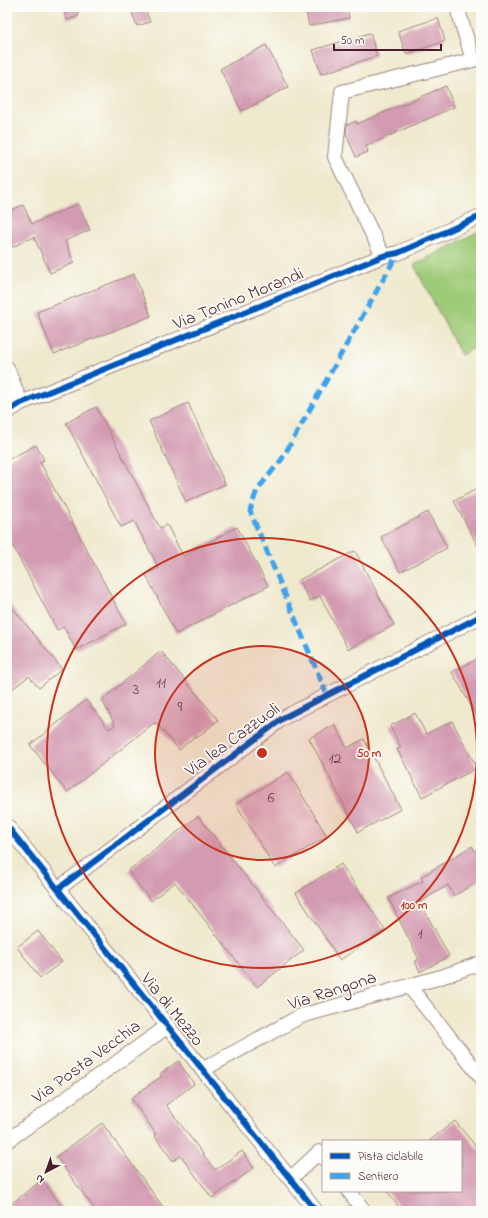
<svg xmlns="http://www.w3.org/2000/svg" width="488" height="1218" font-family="'Indie Flower',sans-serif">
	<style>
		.green { fill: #9fcb78; stroke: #747552 }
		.building { fill: #d39bb2 }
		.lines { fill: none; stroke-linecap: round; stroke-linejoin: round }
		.minor-casing { stroke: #9c847c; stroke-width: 16 }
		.minor { stroke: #fff; stroke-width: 14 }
		.quiet { stroke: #40a2eb; stroke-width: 5; stroke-dasharray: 10 5; stroke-linecap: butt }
		.cycleway-casing { stroke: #fdfcf7; stroke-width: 8 }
		.cycleway { stroke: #0057b8; stroke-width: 6 }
		.ring { fill: none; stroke: #c8321e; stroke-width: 2 }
		.labels { text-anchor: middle; stroke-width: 3.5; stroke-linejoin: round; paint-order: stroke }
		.number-label { font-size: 16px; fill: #6c3e4d }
		.street-label { font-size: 18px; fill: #4a1f2b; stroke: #fdfcf7 }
		.centre { fill: #c8321e; stroke: #fdfcf7; stroke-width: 2 }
		.ring-label { font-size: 12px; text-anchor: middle; font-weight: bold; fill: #c8321e; stroke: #fdfcf7; stroke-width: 3.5; stroke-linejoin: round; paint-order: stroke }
	</style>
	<rect width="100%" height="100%" fill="#fdfcf7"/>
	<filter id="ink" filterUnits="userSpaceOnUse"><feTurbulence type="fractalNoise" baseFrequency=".025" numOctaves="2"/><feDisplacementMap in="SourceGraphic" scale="8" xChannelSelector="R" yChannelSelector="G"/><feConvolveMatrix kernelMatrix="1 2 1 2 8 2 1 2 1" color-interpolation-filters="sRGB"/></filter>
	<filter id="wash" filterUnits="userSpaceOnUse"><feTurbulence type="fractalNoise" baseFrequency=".012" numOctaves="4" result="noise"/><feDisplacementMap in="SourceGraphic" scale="16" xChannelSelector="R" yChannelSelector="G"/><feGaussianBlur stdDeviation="0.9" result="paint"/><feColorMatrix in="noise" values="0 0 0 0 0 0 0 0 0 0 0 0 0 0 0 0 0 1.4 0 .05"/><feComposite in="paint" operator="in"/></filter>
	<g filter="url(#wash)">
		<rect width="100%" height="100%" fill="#efe9ce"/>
		<path class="green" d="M481,230V344L461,355L414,265Z"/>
		<g id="blocks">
			<path class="building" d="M63,7H76L79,16L67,20Z
				M130,7H144L150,22L137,26Z
				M305,7H347L349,18L309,26Z
				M438,18L445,41L406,54L398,31Z
				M370,33L377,56L321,74L313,50Z
				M266,45L288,87L242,111L220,69Z
				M446,86L454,107L366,146L368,152L356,157L346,134L347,125L356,121L357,124Z
				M78,204L90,230L65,241L74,263L50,273L34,237L10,248L7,240V212L23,205L32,224Z
				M134,274L151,316L54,354L37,312Z
				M188,403L225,484L186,502L149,421Z
				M96,407L160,528L167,525L183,556L237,527L268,586L176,634L146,575L159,568L134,521L121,527L66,423Z
				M36,445L44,460L40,462L126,624L76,650L64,627L57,630L7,535V460Z
				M481,487V552L454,501Z
				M428,512L447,548L400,572L381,537Z
				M355,551L394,625L348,649L320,596L310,601L299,580Z
				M7,601L62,669L39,688L29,676L7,693Z
				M161,651L218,720L197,738L195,736L179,750L156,723H154L67,792L30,745L86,700L109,729L115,725L102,700Z
				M481,657V723L452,672Z
				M415,713L426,734L452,721L477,768L422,797L397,749L401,748L390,726Z
				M335,725L347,748L364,739L401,809L358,832L309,738Z
				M288,772L327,836L275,868L236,804Z
				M198,816L304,950L257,987L175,882L151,901L128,871Z
				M472,846L481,861V879L454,896L448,885L420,902L449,956L420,972L415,961L419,959L388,898L423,881L421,877Z
				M341,864L385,930L340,960L296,893Z
				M38,931L62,962L40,978L17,947Z
				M178,1061L194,1084L166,1105L215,1170L242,1151L254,1168L212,1198L181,1156L173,1161L154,1135L156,1134L131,1098L162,1076L160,1074Z
				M455,1121L481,1153V1211H402L387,1191H461V1141H429Z
				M102,1123L166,1211H96L56,1157Z
				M42,1180L65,1211H7V1207Z"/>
		</g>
	</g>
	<g filter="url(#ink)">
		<use href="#blocks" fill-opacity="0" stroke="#9c847c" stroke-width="1"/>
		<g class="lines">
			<defs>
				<path id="minor" d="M383,256L335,157L342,92L473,60L457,7
					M7,368L21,403
					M7,412L21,403L383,256L398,253L481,216
					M7,826L316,1211
					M58,889L283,718L481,616
					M409,986L481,1077
					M202,1070L301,1016L441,977L481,963
					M7,1141L168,1026
					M290,1179L319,1152L323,1158
					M349,1191L364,1211"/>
			</defs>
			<use href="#minor" class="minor-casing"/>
			<use href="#minor" class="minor"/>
			<path class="quiet" d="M327,695L250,511L257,490L282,459L398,253"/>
			<defs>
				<path id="cycleway" d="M7,412L21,403L383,256L398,253L481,216
					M7,826L316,1211
					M58,889L283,718L481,616"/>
			</defs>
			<use href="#cycleway" class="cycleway-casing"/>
			<use href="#cycleway" class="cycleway"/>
		</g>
	</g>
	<circle cx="262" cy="753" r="107" fill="#c8321e" fill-opacity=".12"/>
	<g class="ring">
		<circle cx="262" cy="753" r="107"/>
		<circle cx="262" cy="753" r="215"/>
	</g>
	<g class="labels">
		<g class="number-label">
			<text x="161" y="687">11</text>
			<text x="136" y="694">3</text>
			<text x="180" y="711">9</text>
			<text x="335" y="763">12</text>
			<text x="271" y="802">6</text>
			<text x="420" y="938">1</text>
		</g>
		<g class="street-label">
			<text transform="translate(238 298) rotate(-22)" y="6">Via Tonino Morandi</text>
			<text transform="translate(232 739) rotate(-36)" y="6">Via lea Cazzuoli</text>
			<text transform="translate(332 990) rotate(-18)" y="6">Via Rangona</text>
			<text transform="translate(173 1009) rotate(51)" y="6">Via di Mezzo</text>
			<text transform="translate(86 1061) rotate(-36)" y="6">Via Posta Vecchia</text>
		</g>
	</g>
	<circle cx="262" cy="753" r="6" class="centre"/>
	<g class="ring-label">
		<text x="369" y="757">50 m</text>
		<text x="414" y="909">100 m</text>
	</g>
	<rect width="488" height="1218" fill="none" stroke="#fdfcf7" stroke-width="24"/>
	<rect x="322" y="1140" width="140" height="52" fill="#fdfcf7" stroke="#b5a4a5"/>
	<rect x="330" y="1153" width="20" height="6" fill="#0057b8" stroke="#b5a4a5"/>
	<text x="358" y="1160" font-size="12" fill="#4a1f2b">Pista ciclabile</text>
	<rect x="330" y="1173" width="20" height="6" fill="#40a2eb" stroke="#b5a4a5"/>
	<text x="358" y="1180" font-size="12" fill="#4a1f2b">Sentiero</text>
	<g transform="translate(46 1172) rotate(221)" stroke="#fdfcf7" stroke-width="3" paint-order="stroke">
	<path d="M0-3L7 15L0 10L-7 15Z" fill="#4a1f2b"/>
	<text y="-6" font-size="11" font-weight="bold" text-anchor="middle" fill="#4a1f2b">N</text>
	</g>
	<path d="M334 44v6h107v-6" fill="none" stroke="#4a1f2b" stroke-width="2"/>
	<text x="340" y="44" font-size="12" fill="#4a1f2b" stroke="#fdfcf7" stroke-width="3" paint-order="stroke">50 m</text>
</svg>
